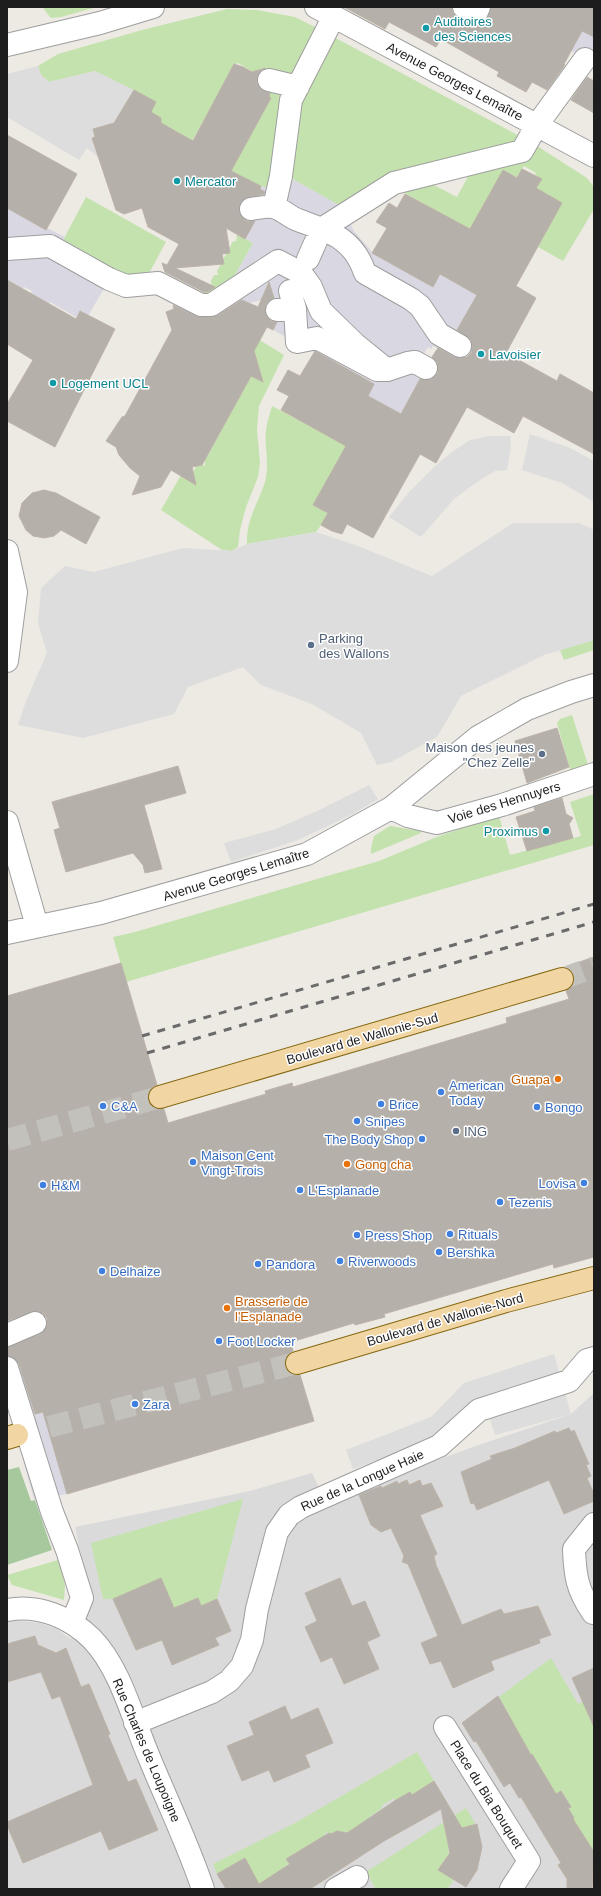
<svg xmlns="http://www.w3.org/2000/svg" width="601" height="1896" font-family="Helvetica,sans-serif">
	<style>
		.residential { fill: #dbdada }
		.grass { fill: #c4e2ae }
		.forest { fill: #a6c89d }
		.parking { fill: #ddd }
		.plaza { fill: #d9d8e2 }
		.building { fill: #b6b0aa; stroke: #bdb3a8 }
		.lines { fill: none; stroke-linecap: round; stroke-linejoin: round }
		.major-tunnel { stroke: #c3c1bc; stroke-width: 22; stroke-dasharray: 22 11; stroke-linecap: butt }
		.minor-casing { stroke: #9e9e9e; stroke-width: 24 }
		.major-casing { stroke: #866810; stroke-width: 24 }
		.minor { stroke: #fff; stroke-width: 22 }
		.major { stroke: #f1d6a4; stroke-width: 22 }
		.rail { stroke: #6b6b6b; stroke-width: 3; stroke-dasharray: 8 8; stroke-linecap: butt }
		.culture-dot { fill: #0f9aa8; stroke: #fff; stroke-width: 1.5 }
		.service-dot { fill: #5c6f8a; stroke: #fff; stroke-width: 1.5 }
		.food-dot { fill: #e8710a; stroke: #fff; stroke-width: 1.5 }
		.shop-dot { fill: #3f7fe0; stroke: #fff; stroke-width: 1.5 }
		.labels { text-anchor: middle; stroke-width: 3; stroke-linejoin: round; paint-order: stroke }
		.culture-label { font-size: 13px; fill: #0d838f; stroke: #fff; text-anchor: start }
		.street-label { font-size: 13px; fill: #1d1d1d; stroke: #fff }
		.service-label { font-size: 13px; fill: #4e5e75; stroke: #fff; text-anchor: start }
		.food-label { font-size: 13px; fill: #c56008; stroke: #fff; text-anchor: start }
		.shop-label { font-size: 13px; fill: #366cbe; stroke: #fff; text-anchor: start }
	</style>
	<rect width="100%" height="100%" fill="#edeae4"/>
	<path class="residential" d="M594,1393V1889H7V1619L40,1623L57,1629L71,1639L91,1607L75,1527L250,1491L312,1473L327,1504L358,1490L470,1448L571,1414Z"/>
	<path class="grass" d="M42,7H97L61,17L51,18Z
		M227,9L257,10L295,17L321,30L291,83L262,68L257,70L259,78L254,75L255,73L238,63L234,65L191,143L182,138L183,135L161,123V118L151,112L156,102L95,71L49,82L41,75L38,66L58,54L142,30Z
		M330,35L523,138L519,143L351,202L337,204L333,202L294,180L286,167L295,101Z
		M270,84L289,87L272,189L261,186L231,171L271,98L259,90L260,87Z
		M534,144L587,178L594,187V209L563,261L538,247L562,203L535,188L542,179L535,175L536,173L524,166L518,178L503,170L467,234L465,227L405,193L409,186L428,182L457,197L472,169Z
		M86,197L166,242L147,277L129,282L61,244Z
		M237,234L253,243L228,288L203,295L208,286H212L211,281L214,275H218L217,271L221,264H224L223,259L227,253H230V248L232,242L236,241Z
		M258,339L284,355L259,406L257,430L260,463L258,477L246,507L240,530L238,547L232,551L222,550L161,510L181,475L193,472L197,465H205V458L207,457L253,372L246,355Z
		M272,406L341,443L349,441L313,505L329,514L316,532L247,544C246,519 258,504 265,482C270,464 264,447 266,430C267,422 270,413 272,406Z
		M594,640V650L564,660L560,650Z
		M572,715L589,768L571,773L557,723L560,719Z
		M594,794V845L126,982L113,937L135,932L379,861L439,836L499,816L510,855L581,836L570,802Z
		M390,826L420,831L421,833L371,854V848L374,836Z
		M243,1499L217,1599L201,1606L198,1598L174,1608L161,1579L113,1599H103L91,1543Z
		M58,1560L65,1584L64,1600L12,1585L7,1575Z
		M551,1658L578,1704L594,1697V1852L571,1820L574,1818L568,1808L571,1806L562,1792L556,1794L532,1754L531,1755L505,1719L510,1716L499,1697Z
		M417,1752L434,1781L412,1795L410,1792L396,1801L394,1798L381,1806L382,1808L369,1817L370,1819L338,1839L327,1832L324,1834L325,1837L307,1863L300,1851L287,1858L289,1864L280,1870L287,1882L260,1889L245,1858L217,1874L213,1864L295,1823Z
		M466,1808L476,1825L446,1831L449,1853L438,1870L454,1880L447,1889H376L366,1872Z"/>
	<path class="forest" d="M19,1467L31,1501L35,1500L52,1550L7,1565V1470Z"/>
	<path class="parking" d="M38,66L41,75L49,82L95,71L134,90L114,123L116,129L108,125L93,129L95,135L98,136L92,138L94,145L105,142L99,158L87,148L79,160L7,117V74Z
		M530,434L570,448L594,461V502L562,483L522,470Z
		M490,436H510L511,446L507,470L495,471L477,482L454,499L421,537L389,517L409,492L435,466L452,452L470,440Z
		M513,523H579L594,530V640L544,655L461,696L437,737L391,762L377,765L361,733L312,704L261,685L243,667L188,687L174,714L83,738L18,725L26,701L47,653L38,624L41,588L65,566L94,572L183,548L232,551L247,544L316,532L358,546L432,576Z
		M369,785L378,799L351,815L298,840L231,862L224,843L276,829L315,812Z
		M554,1354L571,1414L495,1435L489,1417L427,1442L353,1469L346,1450L431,1417L464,1383Z"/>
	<path class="plaza" d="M570,24L594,32V57L585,59L559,44Z
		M281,176L294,180L337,204L345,213L354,231L373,253L441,271L444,273L443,276L474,293H478L455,335L463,340L454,357L433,346L431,349L428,347L422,357L429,363L404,410L403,415L366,398L374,384L273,330L279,319L274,301L263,295L261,300L250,303L247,302L240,315L235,309L230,306L228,311L220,313L215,311L213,315L214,318L211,319L210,316L228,288L253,243L237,234L261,190V186L272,189Z
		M7,208L65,237L62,243L113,273L88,316L80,311L76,317L50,302L48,304L30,294L32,291L24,287L22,290L7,281Z
		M7,1290L21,1293L40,1333L25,1342L67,1494L35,1500L34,1499L7,1403Z"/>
	<path class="building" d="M344,7H452L453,13L457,18L476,26L483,24L487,19L491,7H594V37L582,31L564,64L565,65L547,90L532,82L526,92L497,76L499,72L441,39L436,47L389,22L385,29Z
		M234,64L243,67L252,72L265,68L260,72L257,77V83L261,89L270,93L269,97L271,98L231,171L261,186L260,189L265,192L264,194L244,199L240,204L239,211L242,217L247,221H255L245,239L226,228L230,253L222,254L224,264L175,268L215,287L207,292H204L165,272L162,263L167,265L179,244L148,227L142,208L124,214L116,210L92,138L95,137L93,129L114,123L134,90L156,102L151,112L161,118V123L193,141Z
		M587,77L594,81V113L571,100Z
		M7,135L77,174L46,230L7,208Z
		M522,169L542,179L536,188L562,203L516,286L536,298L506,353L557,381L560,374L594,393V454L523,416L514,433L467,407L436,463L420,454L373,538L347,524L342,534L332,531L321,525L328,513L313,505L346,446L281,410L289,396L277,390L288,370L300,376L315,351L374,384L368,396L401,414L420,379L427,380L432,379L437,374L438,367L437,362L432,357L438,348L454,357L460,358L467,357L471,353L472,346L471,340L457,330L477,295L440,274L433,287L372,253L387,228L376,222L389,203L397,208L405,194L470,229L503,170L517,178Z
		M7,280L76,319L80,311L115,329L55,447L7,421V404L33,360L7,344Z
		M269,282L274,298L266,304L265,311L267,317L271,321L277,322L273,330L267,327L254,351L263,382L251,376L202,465L192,467L196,485L171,470L161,487L132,495L140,476L130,468L119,455L116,447L106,441L122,417L125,416L172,330L166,312L174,309L173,305L196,316L211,317L218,315L242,300L258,307Z
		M44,490L56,493L100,517L86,544L61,530L54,536L44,538L33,536L26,530L19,516L22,503L32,493Z
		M557,728L569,767L527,783L515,741Z
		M178,766L186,793L144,805L162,869L145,873L143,865L133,853L66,872L54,830L60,828L52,802Z
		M562,798L566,814L573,818L569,824L573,838L527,851L516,817L535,811L534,807Z
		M594,957V1257L554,1268L553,1264L384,1314L385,1317L355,1325L354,1323L291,1342L293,1351L288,1355L285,1360V1366L289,1372L294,1375H300L314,1421L67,1494L43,1412L35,1414L19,1364L15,1359L7,1356V1347L40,1334L45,1330L47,1324V1318L43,1313L36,1311L7,1321V996L121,963L157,1085L151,1088L148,1094V1101L152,1106L157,1109H164L168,1123L266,1094L265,1091L292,1083L293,1087L507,1023L506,1018L569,999L566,991L571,987L574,982V976L571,970L565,967Z
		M569,1428L571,1432L574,1430L589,1464L586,1465L591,1476L587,1478L594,1494V1501L564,1514L549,1480L477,1510L474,1503L471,1504L461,1472L492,1459L490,1456L515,1448L555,1431L556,1433Z
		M407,1480L409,1485L420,1480L422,1486L431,1483L443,1506L420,1515L437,1554L434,1556L436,1565L462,1625L501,1609L504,1614L538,1606L551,1635L539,1639L540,1643L491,1661L494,1670L453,1688L441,1661L430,1664L421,1643L438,1636L408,1564L402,1562L404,1556L391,1528L381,1532L371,1525L359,1495L381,1486L382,1488L397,1481L398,1484Z
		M161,1578L174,1608L198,1598L201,1606L217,1599L231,1631L215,1638L219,1645L172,1665L162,1640L136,1650L113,1599Z
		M340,1578L352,1606L365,1601L380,1636L367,1642L379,1669L344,1684L332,1657L321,1662L305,1627L317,1621L305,1593Z
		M35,1636L38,1645L56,1653L66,1648L81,1687L89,1684L110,1734L108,1735L128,1782L136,1779L158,1830L109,1850L101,1831L23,1863L7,1825V1822L93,1785L60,1696L52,1699L41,1672L7,1682V1644Z
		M594,1668V1727L572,1678Z
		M498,1696L531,1755L532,1754L556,1794L561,1791L571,1807L568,1808L574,1818L573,1819L594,1852L592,1889H567V1879L558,1865L561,1863L521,1797L519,1798L510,1783L504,1787L476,1741L474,1742L462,1723Z
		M285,1706L291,1720L318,1708L333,1743L305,1755L310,1767L274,1782L269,1770L242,1781L227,1746L254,1735L249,1722Z
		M434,1781L462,1828L477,1824L482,1847L477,1870L466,1887L438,1870L450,1853L441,1809L384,1841L310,1889H226L217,1874L245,1858L259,1884L290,1864L286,1859L329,1833L331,1834L337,1831L347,1833L396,1800L410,1792L412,1795Z"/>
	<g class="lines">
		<path class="major-tunnel" d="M562,979L594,967
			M7,1140L160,1097
			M17,1435L297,1363"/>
		<defs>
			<path id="minor" d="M316,7L594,156
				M464,7L476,14L479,7
				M7,45L100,23L153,7
				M269,80L298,87
				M274,207L281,176L291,100L334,16
				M251,209C258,208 266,206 273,207C281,208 289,217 298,220C329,232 353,237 365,273L411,299L420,306L439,334L460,346
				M320,235L323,228L394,183L522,151L537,125L585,59
				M7,249L50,246L109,279L126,286L158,283L201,305H211L278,261L301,273L311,287L321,311L355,344L387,370
				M308,259L316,241
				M290,291L295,309L297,342L317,338L377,370H387L408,363L415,362L426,368
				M277,310L295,309
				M7,551L16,592L7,661
				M391,808L408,816L437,823L502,805L594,774
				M7,822L37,926
				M7,933L101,913L307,854L391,808L478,737L527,709L571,692L594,685
				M7,1335L35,1323
				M7,1368L52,1512L67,1550L82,1598L72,1623
				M7,1610C38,1604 70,1617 92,1639C121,1669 133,1720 149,1757C167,1801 188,1844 203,1889
				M593,1613C577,1590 575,1576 574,1549L594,1524
				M135,1723L212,1692L229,1681L242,1666L252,1640L257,1609L277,1532L289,1515L301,1507L439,1446L479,1410L569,1381L587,1360L594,1358
				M445,1727L529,1861L511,1889
				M336,1889L357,1877"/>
			<path id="major" d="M160,1097L562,979
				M297,1363L506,1301L594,1278
				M7,1438L17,1435"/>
		</defs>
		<use href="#minor" class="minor-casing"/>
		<use href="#major" class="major-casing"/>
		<use href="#minor" class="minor"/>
		<use href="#major" class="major"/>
		<path class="rail" d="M142,1036L594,904
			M147,1053L594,922"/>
	</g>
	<g class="culture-dot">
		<circle cx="426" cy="28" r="4"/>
		<circle cx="177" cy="181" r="4"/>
		<circle cx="481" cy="354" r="4"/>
		<circle cx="53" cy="383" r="4"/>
		<circle cx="546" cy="831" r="4"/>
	</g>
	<g class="service-dot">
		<circle cx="311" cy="645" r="4"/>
		<circle cx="542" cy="754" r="4"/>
		<circle cx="456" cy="1131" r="4"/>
	</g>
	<g class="food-dot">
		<circle cx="558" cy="1079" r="4"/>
		<circle cx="347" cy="1164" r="4"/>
		<circle cx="227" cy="1308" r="4"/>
	</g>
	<g class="shop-dot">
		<circle cx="441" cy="1092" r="4"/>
		<circle cx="381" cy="1104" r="4"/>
		<circle cx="103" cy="1106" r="4"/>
		<circle cx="537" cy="1107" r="4"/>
		<circle cx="357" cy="1121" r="4"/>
		<circle cx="422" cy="1139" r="4"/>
		<circle cx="193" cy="1162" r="4"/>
		<circle cx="584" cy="1183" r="4"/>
		<circle cx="43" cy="1185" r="4"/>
		<circle cx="300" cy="1190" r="4"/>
		<circle cx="500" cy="1202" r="4"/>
		<circle cx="450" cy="1234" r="4"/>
		<circle cx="357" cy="1235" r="4"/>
		<circle cx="439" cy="1252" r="4"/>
		<circle cx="340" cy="1261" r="4"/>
		<circle cx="258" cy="1264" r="4"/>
		<circle cx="102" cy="1271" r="4"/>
		<circle cx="219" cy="1341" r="4"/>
		<circle cx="135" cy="1404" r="4"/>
	</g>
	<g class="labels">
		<g class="culture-label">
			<text x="434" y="26">Auditoires<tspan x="434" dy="15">des Sciences</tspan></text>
			<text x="185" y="186">Mercator</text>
			<text x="489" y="359">Lavoisier</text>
			<text x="61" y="388">Logement UCL</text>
			<text x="538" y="836" text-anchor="end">Proximus</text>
		</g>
		<g class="street-label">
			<text transform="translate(455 81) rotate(28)" y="5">Avenue Georges Lemaître</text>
			<text transform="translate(504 802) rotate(-17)" y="5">Voie des Hennuyers</text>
			<text transform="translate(236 874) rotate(-17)" y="5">Avenue Georges Lemaître</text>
			<text transform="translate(362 1038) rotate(-16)" y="5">Boulevard de Wallonie-Sud</text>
			<text transform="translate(445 1319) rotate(-16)" y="5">Boulevard de Wallonie-Nord</text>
			<text transform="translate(362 1480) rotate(-24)" y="5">Rue de la Longue Haie</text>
			<text transform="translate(147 1750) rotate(67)" y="5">Rue Charles de Loupoigne</text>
			<text transform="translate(487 1794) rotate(58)" y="5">Place du Bia Bouquet</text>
		</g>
		<g class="service-label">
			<text x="319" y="643">Parking<tspan x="319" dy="15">des Wallons</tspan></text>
			<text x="534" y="752" text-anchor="end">Maison des jeunes<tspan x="534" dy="15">"Chez Zelle"</tspan></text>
			<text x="464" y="1136">ING</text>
		</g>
		<g class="food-label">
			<text x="550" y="1084" text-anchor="end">Guapa</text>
			<text x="355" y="1169">Gong cha</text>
			<text x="235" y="1306">Brasserie de<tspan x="235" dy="15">l'Esplanade</tspan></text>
		</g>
		<g class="shop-label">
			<text x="449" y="1090">American<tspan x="449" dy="15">Today</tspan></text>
			<text x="389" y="1109">Brice</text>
			<text x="111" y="1111">C&amp;A</text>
			<text x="545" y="1112">Bongo</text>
			<text x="365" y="1126">Snipes</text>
			<text x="414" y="1144" text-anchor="end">The Body Shop</text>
			<text x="201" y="1160">Maison Cent<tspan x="201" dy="15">Vingt-Trois</tspan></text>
			<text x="576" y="1188" text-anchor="end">Lovisa</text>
			<text x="51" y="1190">H&amp;M</text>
			<text x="308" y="1195">L'Esplanade</text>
			<text x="508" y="1207">Tezenis</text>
			<text x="458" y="1239">Rituals</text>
			<text x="365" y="1240">Press Shop</text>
			<text x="447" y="1257">Bershka</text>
			<text x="348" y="1266">Riverwoods</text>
			<text x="266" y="1269">Pandora</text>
			<text x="110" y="1276">Delhaize</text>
			<text x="227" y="1346">Foot Locker</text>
			<text x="143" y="1409">Zara</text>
		</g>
	</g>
	<rect width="601" height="1896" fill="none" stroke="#1d1d1d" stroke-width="16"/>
</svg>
